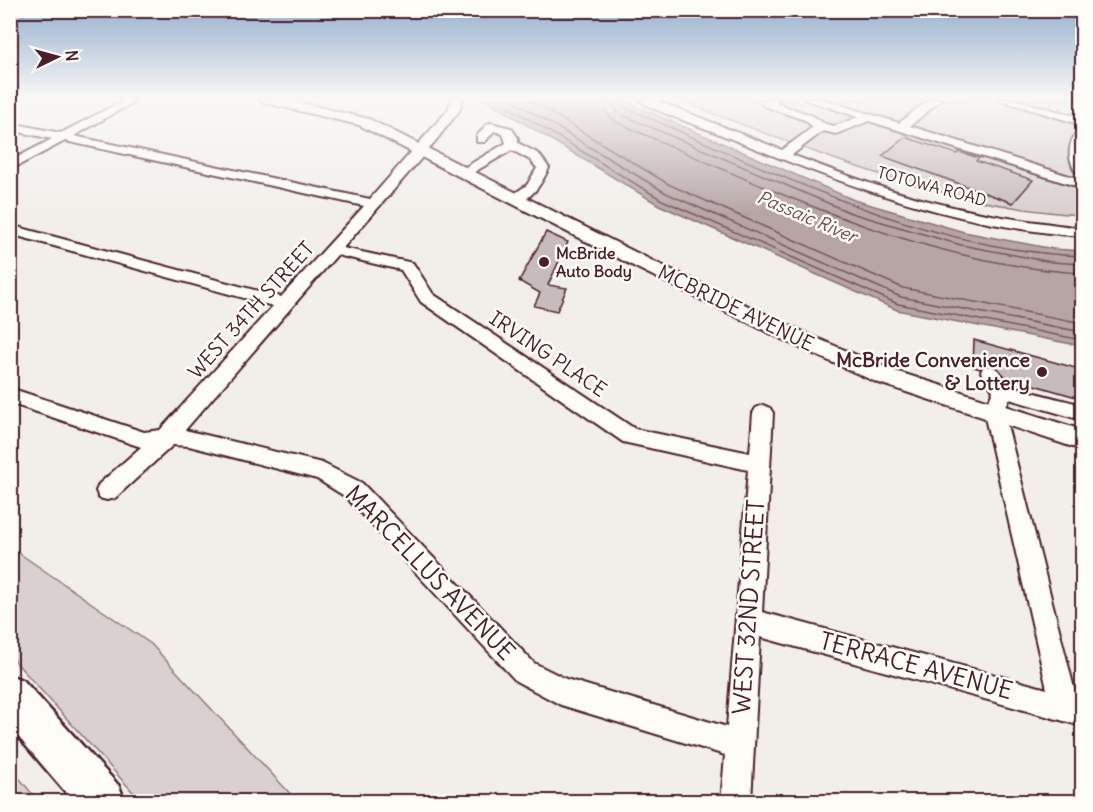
<svg xmlns="http://www.w3.org/2000/svg" width="1093" height="812" font-family="Delius,sans-serif">
	<style>
		.green { fill: #d9d0cf; stroke: #92787d; stroke-width: 1.5 }
		.water { fill: #b7a5a6; stroke: #8b6f75; stroke-width: 1.5 }
		.lines { fill: none; stroke-linecap: round; stroke-linejoin: round }
		.shore { stroke: #76555c; stroke-width: 1.5 }
		.building { fill: #c8bbbb; stroke: #4a1f2b; stroke-width: 1.5 }
		.minor-casing { stroke: #4a1f2b; stroke-width: 4 }
		.major-casing { stroke: #4a1f2b; stroke-width: 4 }
		.highway-casing { stroke: #4a1f2b; stroke-width: 5 }
		.minor { fill: #fdfcf7; fill-rule: evenodd }
		.major { fill: #fdfcf7; fill-rule: evenodd }
		.highway { fill: #fdfcf7; fill-rule: evenodd }
		.poi-dot { fill: #4a1f2b; stroke: #fdfcf7; stroke-width: 2 }
		.labels { text-anchor: middle; stroke-width: 5; stroke-linejoin: round; paint-order: stroke }
		.far-street-label { font-size: 16px; fill: #4a1f2b; stroke: #fdfcf7 }
		.far-poi-label { font-size: 16px; font-weight: bold; fill: #4a1f2b; stroke: #fdfcf7; text-anchor: start }
		.far-water-label { font-size: 18px; font-style: italic; fill: #704e56; stroke: #fdfcf7 }
		.street-label { font-size: 20px; fill: #4a1f2b; stroke: #fdfcf7 }
		.poi-label { font-size: 20px; font-weight: bold; fill: #4a1f2b; stroke: #fdfcf7; text-anchor: end }
		.near-street-label { font-size: 24px; fill: #4a1f2b; stroke: #fdfcf7 }
	</style>
	<rect width="100%" height="100%" fill="#f2efeb"/>
	<filter id="ink" filterUnits="userSpaceOnUse"><feTurbulence type="fractalNoise" baseFrequency=".0167" numOctaves="2"/><feDisplacementMap in="SourceGraphic" scale="12" xChannelSelector="R" yChannelSelector="G"/><feConvolveMatrix kernelMatrix="1 2 1 2 8 2 1 2 1" color-interpolation-filters="sRGB"/></filter>
	<g filter="url(#ink)">
		<path class="green" d="M675,99H1082V215C936,206 811,150 675,99Z
			M10,547L151,644L297,801H141L11,657Z
			M10,768H11L38,801H11Z"/>
		<path class="water" d="M484,99H620L854,200L964,232L1053,249L1082,251V346L897,310L659,205Z"/>
		<g class="lines">
			<path class="shore" d="M496,99L662,200L898,304L1082,340
				M510,99L666,193L901,297L1082,332
				M528,99L670,185L903,288L1082,323
				M603,99L606,113L616,122C762,186 920,264 1082,273
				M612,99L614,108L620,114L851,213L961,245L1051,262L1082,264
				M620,99L624,107C766,168 925,251 1082,256"/>
		</g>
		<path class="building" d="M905,137L957,154L959,152L979,158L976,161L1033,180L1013,203L882,156Z
			M546,232L568,242L548,285L567,288L557,311L534,306L540,293L519,281Z
			M974,340L1083,370V399L1006,377L993,365H983L980,369L973,367Z"/>
		<g class="lines">
			<defs>
				<path id="minor" d="M126,99H139L74,136L370,199L448,110L451,99H463L459,111L425,154L343,248L413,263L433,294L635,429L750,453L753,413L756,408L763,405L770,408L773,413L762,612L1047,689L984,413L993,391L981,372L983,367C999,363 999,375 1009,383C1017,390 1069,401 1082,405V420L1009,399L1004,413L1076,696L1082,698V726L760,637L751,802H721L725,755L561,705L516,681L346,497L317,479L189,446L173,445L115,498L107,500L99,498L96,491L99,484L141,447L10,403V388L144,432L160,430L273,306L10,234V225L281,297L364,206L65,141L10,170V161L52,139L10,130V123L61,133ZM337,255L401,270L421,302L623,442L748,470L727,727L566,679L534,663L362,483L322,463L185,430Z
					M638,99H653L782,150L813,127L805,120L764,106L762,104L767,99H779L776,103L813,116L825,124L835,126L858,117L804,99H821L899,123L930,99H942L910,126L1082,180V188L869,121L836,134L823,131L792,155C840,173 887,191 937,203C985,216 1034,222 1082,228V236C952,227 832,180 712,131C695,124 650,110 638,99Z
					M996,99H1013L1082,118V125Z
					M491,123L511,128L518,138V143L539,154L549,168C542,182 530,206 510,201L508,198L527,185L537,168L530,160L512,150L469,175L464,176L457,172L506,143L503,134L494,131L485,142H477V136L487,124Z
					M1078,130H1082V175L1075,171C1067,156 1068,144 1078,130Z"/>
				<path id="major" d="M260,99H285L369,119L653,261L814,337L892,370L1082,430V450L876,382L798,347L639,269L359,125L262,102Z"/>
				<path id="highway" d="M10,675L24,681L119,786L125,802H74L10,727Z"/>
			</defs>
			<use href="#minor" class="minor-casing"/>
			<use href="#major" class="major-casing"/>
			<use href="#highway" class="highway-casing"/>
			<use href="#minor" class="minor"/>
			<use href="#major" class="major"/>
			<use href="#highway" class="highway"/>
		</g>
	</g>
	<linearGradient id="sky" x2="0" y2="1"><stop stop-color="#94aece"/><stop offset="0.46" stop-color="#f9f8f6"/><stop offset="1" stop-color="#f9f8f6" stop-opacity="0"/></linearGradient>
	<rect width="1093" height="213" fill="url(#sky)"/>
	<g class="poi-dot">
		<circle cx="544" cy="262" r="6"/>
		<circle cx="1042" cy="372" r="6"/>
	</g>
	<g class="labels">
		<g class="far-street-label">
			<text transform="translate(932 186) rotate(15)" y="6">TOTOWA ROAD</text>
		</g>
		<g class="far-poi-label">
			<text x="556" y="259">McBride<tspan x="556" dy="18">Auto Body</tspan></text>
		</g>
		<g class="far-water-label">
			<text transform="translate(807 217) rotate(23)" y="6">Passaic River</text>
		</g>
		<g class="street-label">
			<text transform="translate(736 308) rotate(26)" y="7">MCBRIDE AVENUE</text>
			<text transform="translate(251 310) rotate(-48)" y="7">WEST 34TH STREET</text>
			<text transform="translate(548 354) rotate(34)" y="7">IRVING PLACE</text>
		</g>
		<g class="poi-label">
			<text x="1030" y="367">McBride Convenience<tspan x="1030" dy="23">&amp; Lottery</tspan></text>
		</g>
		<g class="near-street-label">
			<text transform="translate(430 573) rotate(46)" y="8">MARCELLUS AVENUE</text>
			<text transform="translate(749 607) rotate(-86)" y="8">WEST 32ND STREET</text>
			<text transform="translate(916 666) rotate(15)" y="8">TERRACE AVENUE</text>
		</g>
	</g>
	<rect width="1093" height="812" fill="none" stroke="#fdfcf7" stroke-width="36"/>
	<rect x="18" y="18" width="1057" height="776" fill="none" stroke="#4a1f2b" stroke-width="2" filter="url(#ink)"/>
	<g transform="translate(57 57) rotate(85)" stroke="#fdfcf7" stroke-width="4.5" paint-order="stroke">
	<path d="M0-4.5L10 22L0 15L-10 22Z" fill="#4a1f2b"/>
	<text y="-9" font-size="16" font-weight="bold" text-anchor="middle" fill="#4a1f2b">N</text>
	</g>
</svg>
